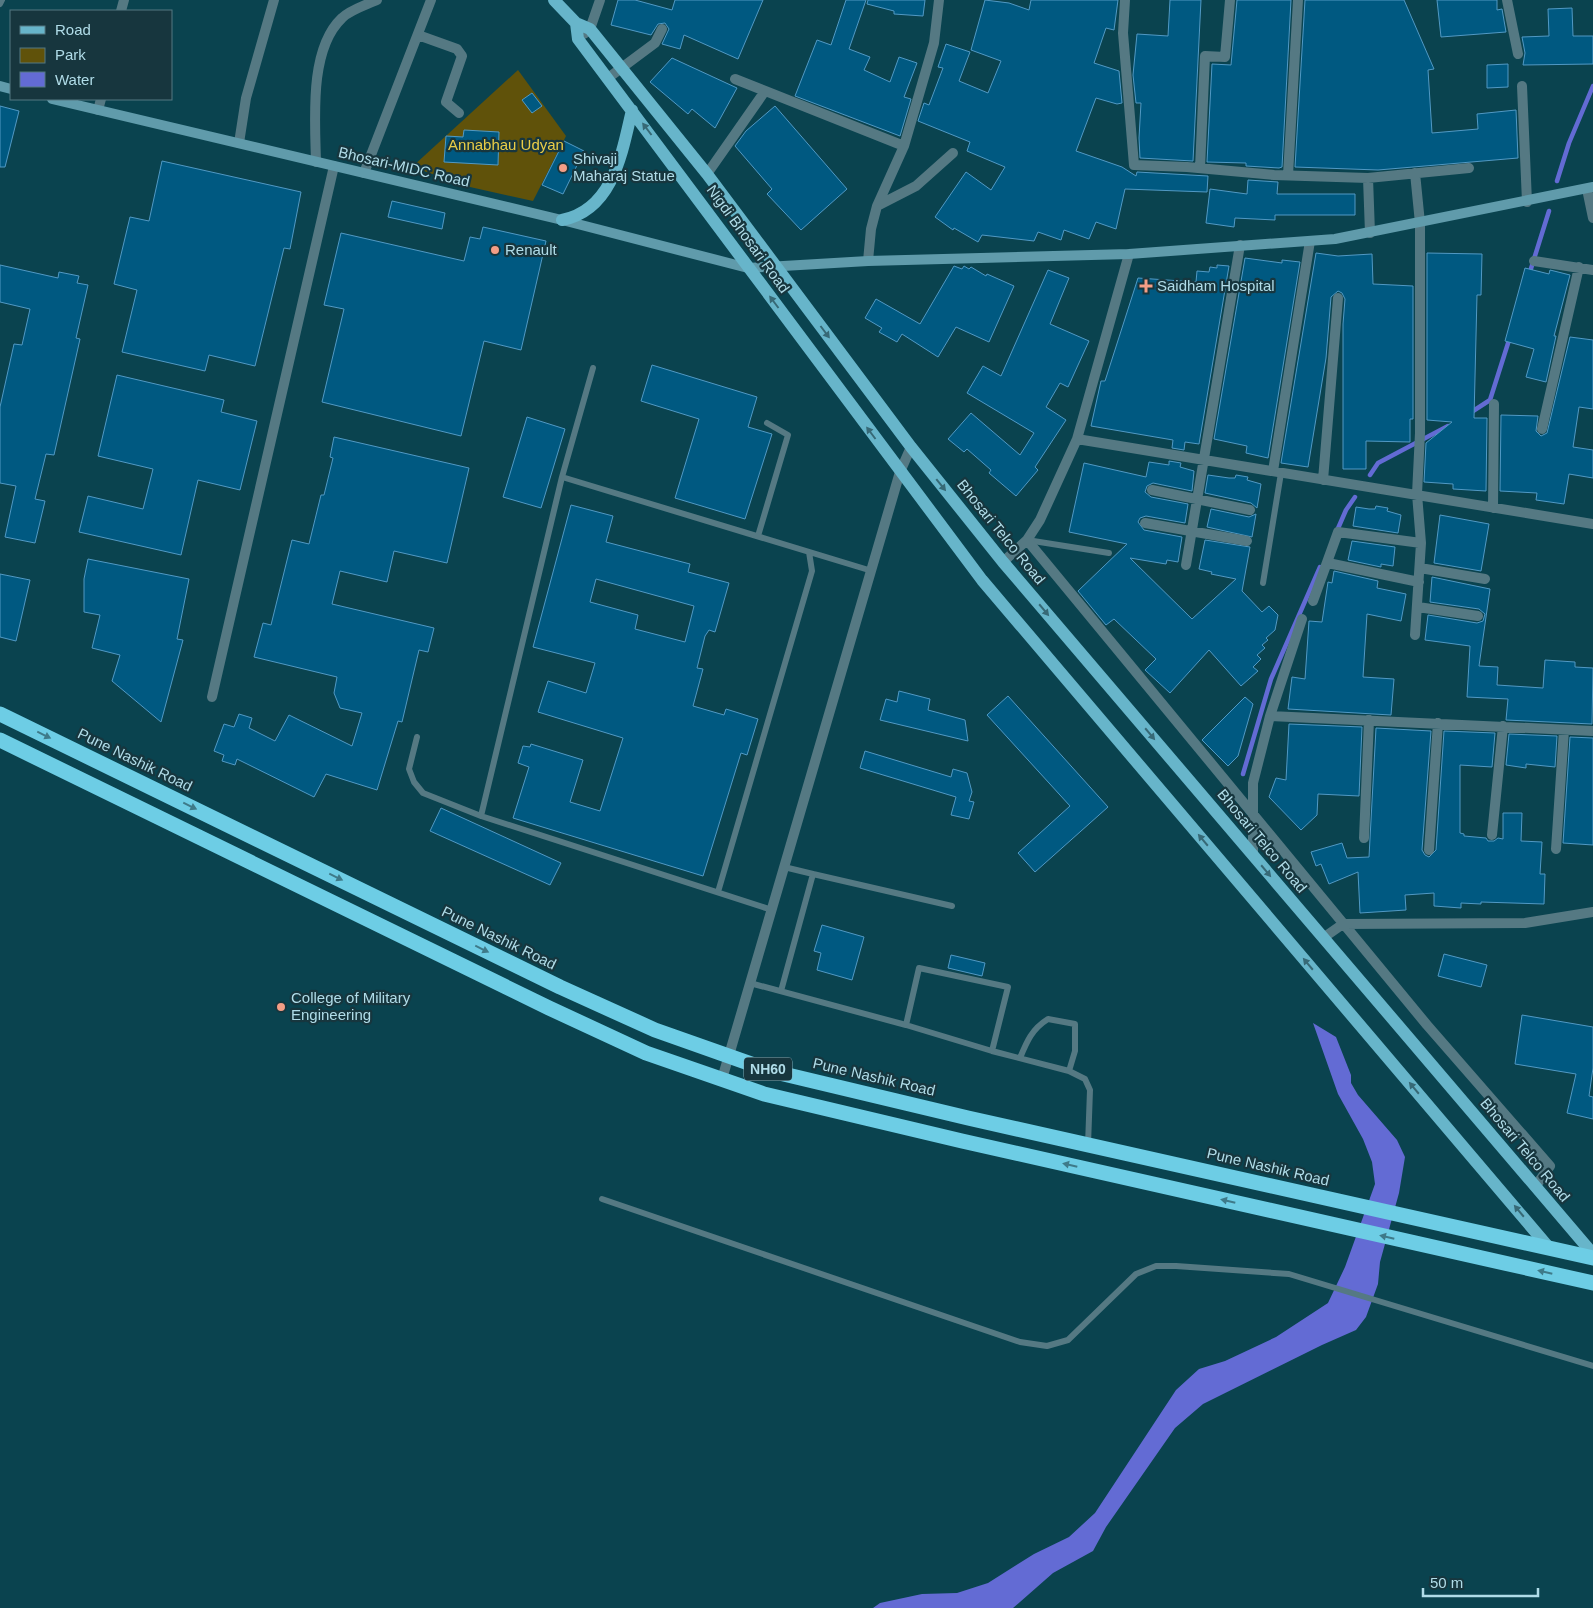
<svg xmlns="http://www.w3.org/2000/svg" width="1593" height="1608" font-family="Arial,sans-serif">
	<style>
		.green { fill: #60520a }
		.water { fill: #636bd4 }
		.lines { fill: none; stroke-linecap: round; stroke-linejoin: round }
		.stream { stroke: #636bd4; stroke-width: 4.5 }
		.building { fill: #005981; stroke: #5199c4; fill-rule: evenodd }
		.lane { stroke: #557983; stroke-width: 6 }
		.street { stroke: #557983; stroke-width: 10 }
		.secondary { stroke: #609bab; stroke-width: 10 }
		.primary { stroke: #67b5ca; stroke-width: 12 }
		.highway { stroke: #6dcde5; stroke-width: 15 }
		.oneway { fill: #376976 }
		.oneway2 { fill: #3e7a89 }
		.poi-dot { fill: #f49e86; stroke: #17363e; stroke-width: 2 }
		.labels { text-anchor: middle; stroke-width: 4.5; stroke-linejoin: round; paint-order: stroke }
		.shield { fill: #17363e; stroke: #82aab5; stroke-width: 1 }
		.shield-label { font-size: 14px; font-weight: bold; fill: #b0dce8 }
		.park-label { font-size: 15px; fill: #eacd47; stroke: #17363e }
		.poi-label { font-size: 15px; fill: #b0dce8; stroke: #17363e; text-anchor: start }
		.street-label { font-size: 15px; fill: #b0dce8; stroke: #17363e }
	</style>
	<rect width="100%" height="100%" fill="#0a434f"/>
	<path class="green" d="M518,70L566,136L533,201L470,187L412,167Z"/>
	<path class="water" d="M1313,1023L1336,1037L1351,1075V1083L1358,1095L1397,1140L1405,1157L1399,1193L1380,1262L1378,1284L1366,1317L1356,1330L1322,1345L1203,1404L1175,1428L1106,1527L1093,1551L1053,1573L1013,1608H873L880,1603L922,1594L957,1593L988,1583L1034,1554L1069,1537L1095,1513L1176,1390L1199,1369L1225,1361L1276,1337L1328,1303L1345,1267L1375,1184L1372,1162L1363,1139L1338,1094Z"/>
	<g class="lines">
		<path class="stream" d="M1557,181L1569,143L1593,86
			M1529,275L1549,211
			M1470,413L1490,400L1510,337
			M1370,475L1378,463L1448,426
			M1336,533L1346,510L1355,497
			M1243,774L1271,679L1320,567"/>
	</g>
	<path class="building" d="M618,0H635L672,10L675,0H763L738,59L684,35L680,49L662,44L669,29L665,23L658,24L651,35L611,25Z
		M846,0H866L849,49L870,57L864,70L890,82L899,57L917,63L904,97L911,99L900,136L795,96L817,40L831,45Z
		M868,0H925L923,16L894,14V11L867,4Z
		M985,0L1009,3L1029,10L1031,0H1118L1114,30L1106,28L1094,63L1119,71L1122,103L1117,104L1096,98L1076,151L1122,167L1136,176L1137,172L1208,176L1207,192L1125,189L1116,229L1096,222L1089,239L1064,230L1061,240L1038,232L1034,241L982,235L978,242L954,228L953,230L935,217L966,172L991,190L1005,167L967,151L970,142L918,121L924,103L929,105L943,68L938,67L946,44L970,52L959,81L988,93L1001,61L971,50Z
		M1170,0H1201L1193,161L1140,158L1139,138L1141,103H1136L1133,75L1137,34L1168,36Z
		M1237,0H1291L1282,167L1279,168L1246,166V163L1207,162L1212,64L1231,65Z
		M1305,0H1404L1434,69L1428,70L1432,133L1478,129L1477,114L1516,110L1518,158L1378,170L1295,167Z
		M1437,0H1497V10L1502,9L1506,32L1441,37Z
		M1572,8L1573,36H1593V64L1523,65L1525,53L1522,37L1549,36L1548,9Z
		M672,58L737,88L715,128L692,109L688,114L650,82Z
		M1508,64V87L1487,88V65Z
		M532,93L542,106L532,113L522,100Z
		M0,106L19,111L5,167H0Z
		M775,106L847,189L801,230L767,194L772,189L735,146L746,131Z
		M464,130L499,132L498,165L444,162L446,136L463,137Z
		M564,141L584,151L563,194L542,185Z
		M162,161L301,192L290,249L284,248L255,366L209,355L205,371L122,352L137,290L114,284L130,217L149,221Z
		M1248,180L1278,182L1277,194H1355V215H1275V220L1235,218L1234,227L1206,223L1210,189L1247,194Z
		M392,201L445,213L442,229L388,217Z
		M483,227L546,241L521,350L484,341L461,436L322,402L344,309L324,305L341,233L464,261L470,237L480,239Z
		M1316,253L1338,256L1372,254L1373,284L1413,286V419H1410V442L1366,441V469H1343V324L1345,299L1342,293L1338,291L1331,297L1326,358L1308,467L1281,463Z
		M1427,253L1482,254L1481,295H1477L1474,418H1487L1486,491L1453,489V484L1424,482L1426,443L1452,422L1427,420Z
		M1245,258L1282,263V260L1300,262L1268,458L1246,453L1247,446L1214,439Z
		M0,265L58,278L59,272L79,276L77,283L88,285L76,338L80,339L54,455L46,454L35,499L45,501L35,543L5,537L16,486L0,483V407L14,344L22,345L30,309L0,302Z
		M1217,265L1229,266L1199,444L1185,442L1184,450L1172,448L1173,440L1091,426L1101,381H1105L1138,278L1196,282L1197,271L1209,272L1210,267L1217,268Z
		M954,266L962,269L964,266L969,269L971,267L986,276L987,274L1014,286L989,342L956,327L938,357L902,334L897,342L879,332L882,328L865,318L876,299L920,324Z
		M1525,268L1549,274L1550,270L1570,275L1554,336H1556L1546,382L1526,377L1534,349L1505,341Z
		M1048,270L1069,278L1050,324L1089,341L1068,387L1060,383L1046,407L1066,420L1035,467L1038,470L1016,496L989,473L991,470L967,449L964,452L948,439L971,413L1020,455L1034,433L967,393L983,366L1001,376Z
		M1570,337L1593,340V409L1579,407L1573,447L1593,450V478L1569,474L1564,504L1536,500L1537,493L1500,491L1501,415L1538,416L1536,431L1541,436L1547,433Z
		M652,365L757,397L748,427L772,434L745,519L675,498L699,419L641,401Z
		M117,375L224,400L221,412L257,421L240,490L198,480L181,555L79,532L88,496L143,509L153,469L98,456Z
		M527,417L565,429L541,508L503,497Z
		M334,437L469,468L447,563L394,551L387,582L340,571L332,604L434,628L428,652L419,650L402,722L398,721L377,790L326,774L314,797L237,759L235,765L222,761L224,755L214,751L224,724L234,727L239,714L252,718L249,728L275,741L289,715L352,746L362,713L340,708L334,693L337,677L254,657L263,623L271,625L292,540L309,544L321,495H324L333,458L330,457Z
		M1169,461L1181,463L1180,467L1194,471L1192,491L1153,483L1147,486L1145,492L1151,497L1188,504L1185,523L1146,516L1140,518L1138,522L1144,530L1182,537L1178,562L1167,560L1166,564L1130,558L1192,619L1236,579L1211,574L1212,572L1199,569L1205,540L1250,547L1242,591L1262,612L1269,606L1278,615L1275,630L1266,638L1268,640L1262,645L1265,648L1257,655L1261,659L1253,667L1258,671L1241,686L1209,650L1170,693L1145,670L1156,659L1114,619L1106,625L1078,591L1127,544L1069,532L1084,463L1146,477L1149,462L1169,465Z
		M1208,475L1229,478H1235L1236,475L1248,477L1247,480L1261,484L1257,508L1251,503L1205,493Z
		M571,505L613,516L606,542L690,564L688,572L729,583L715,632L709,630L705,636L697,668L703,669L693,706L724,715L726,709L758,719L747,755L741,753L703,876L513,818L529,767L518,763L523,746L530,747L531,744L583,760L570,802L600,811L623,738L538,712L548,681L586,693L595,663L533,647ZM596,579L694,606L685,642L635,629L638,615L590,602Z
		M1376,506L1388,508L1387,511L1401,515L1398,533L1353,526L1356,507L1369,509H1375Z
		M1211,509L1249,517L1256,514L1252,537L1207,527Z
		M1440,515L1489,524L1481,571L1434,563Z
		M1352,541L1395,547L1393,566L1381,564V567L1348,560Z
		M88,559L189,579L177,639L183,640L161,722L112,681L120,655L92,648L100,615L84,612V579Z
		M1334,571L1378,581L1377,588L1406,594L1401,621L1367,614L1363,677L1394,679L1391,715L1288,709L1292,677L1305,679L1309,621L1322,622L1328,582L1332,583Z
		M0,574L30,580L16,641L0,637Z
		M1432,577L1490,589L1479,666L1498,667L1497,685L1543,688L1545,660L1575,662V667L1593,668L1592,724L1506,720L1508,699L1467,697L1470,646L1425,640L1428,615L1477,623L1483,621L1485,614L1479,609L1430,602Z
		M899,691L930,699L928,710L965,720L968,741L880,720L886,699L897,702Z
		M1008,696L1108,807L1035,872L1018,853L1070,806L987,715Z
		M1245,697L1253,704L1238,756L1228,766L1202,740Z
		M1289,724L1362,727L1359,796L1318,794L1317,815L1301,830L1269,797L1276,778L1286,780Z
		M1376,728L1431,731L1422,850L1425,855L1429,857L1436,850L1444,731L1495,733L1492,767L1460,765V833L1464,834V836L1486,838L1488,841H1494L1498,838L1503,839V813H1522L1521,841L1542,842L1540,874H1545L1544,904L1481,902V904L1461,903V908L1434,906V893L1405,895L1406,910L1360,913L1358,872L1329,884L1321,864L1316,866L1311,852L1342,843L1347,858L1369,857Z
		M1509,734L1557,736L1555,767L1526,764V768L1506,765Z
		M1570,737L1593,738V845L1563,843Z
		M865,751L951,777L953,769L967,773L972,792L969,801L974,802L969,819L951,815L956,797L860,768Z
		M441,808L561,863L550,885L430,831Z
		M822,925L864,937L852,980L817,970L821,953L814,951Z
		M1444,954L1487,965L1481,987L1438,976Z
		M951,955L985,963L982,976L948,968Z
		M1522,1015L1593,1027V1068L1589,1096L1593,1097V1119L1567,1113L1576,1074L1515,1064Z"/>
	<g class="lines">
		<path class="lane" d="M0,4L2,0
			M562,477L872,571
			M758,536L788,435L767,423
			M1027,540L1109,553
			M1263,583L1281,473
			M417,737L409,769L414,782L423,793L481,816L772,910
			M481,816L562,477L593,368
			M813,874L952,906
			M718,892L812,571L809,552
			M750,983L906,1025L992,1051L1069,1071L1085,1079L1090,1090L1088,1145
			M781,991L813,874L784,867
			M906,1025L919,968L1008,987L992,1051
			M1020,1058C1027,1041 1032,1029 1048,1019L1075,1024V1051L1069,1071
			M602,1199L1020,1342L1047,1346L1068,1340L1136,1274L1156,1266H1176L1289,1274L1593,1366"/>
		<path class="street" d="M1125,0L1123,33L1134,165L1187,167L1274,175L1368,178L1370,233
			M1507,0L1518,54
			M121,11L124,0
			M584,34L590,29L600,0
			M418,35L457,49L462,56L446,102L459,113
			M608,78L655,43L662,29
			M735,79L904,146
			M1522,86L1527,202
			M98,110L101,99
			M239,143L246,98L274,0
			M316,162C315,119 309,49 342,18C350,10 366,5 377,0
			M1200,168L1205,56L1225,57L1230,0
			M364,173L431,0
			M707,174L765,91
			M1288,175L1298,0
			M1368,178L1469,168
			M1587,189L1593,218
			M877,206L916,186L953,153
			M868,261L871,229L877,206L904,146L934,43L939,0
			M1534,261L1593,270
			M1542,429L1579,267
			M1077,439L1593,524
			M1273,471L1310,241
			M1323,480L1338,298
			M1152,490L1250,510
			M1493,508L1494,404
			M1145,523L1247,541
			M1027,540L1427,1025L1550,1166L1535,1187
			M1003,562L1027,540L1040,520L1077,439L1129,254
			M1328,563L1419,582
			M1186,565L1240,245
			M1420,568L1485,579
			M1313,601L1338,532L1421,543
			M1418,607L1478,616
			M1415,635L1421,543L1417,494L1420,433V223L1415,173
			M212,697L334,166
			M1270,716L1593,731
			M1492,835L1503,726
			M1364,838L1369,720
			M1556,849L1564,730
			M1429,850L1438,723
			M1253,855V783L1270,716L1302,619
			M1323,938L1343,924L1525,923L1593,912
			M722,1079L900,472L911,447"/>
		<path class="secondary" d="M0,86L11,89
			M52,99L562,220L748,268L868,261L1129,254L1335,239L1593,187"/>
		<path class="primary" d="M554,0L576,23L590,29L707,174L911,447L1003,562L1593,1254
			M576,23L578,39L982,580L1550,1249
			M562,220C613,210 622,153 632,110"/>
		<path class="highway" d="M0,714L560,987L655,1030L771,1071L968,1118L1593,1258
			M0,740L549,1008L646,1053L764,1094L962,1141L1593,1283"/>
	</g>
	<defs><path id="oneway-solid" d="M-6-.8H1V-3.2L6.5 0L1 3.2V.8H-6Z" transform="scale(1.25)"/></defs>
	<g class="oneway">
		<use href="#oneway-solid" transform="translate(647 129) rotate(-127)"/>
		<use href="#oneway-solid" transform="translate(774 302) rotate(-127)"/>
		<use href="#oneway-solid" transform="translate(825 332) rotate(53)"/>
		<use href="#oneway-solid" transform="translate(871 433) rotate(-127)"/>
		<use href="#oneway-solid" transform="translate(941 485) rotate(51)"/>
		<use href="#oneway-solid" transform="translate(1044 610) rotate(50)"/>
		<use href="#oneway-solid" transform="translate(1150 734) rotate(50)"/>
		<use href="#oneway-solid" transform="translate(1203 840) rotate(-130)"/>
		<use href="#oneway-solid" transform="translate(1266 871) rotate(50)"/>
		<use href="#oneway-solid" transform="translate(1308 964) rotate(-130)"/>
		<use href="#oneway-solid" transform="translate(1414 1088) rotate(-130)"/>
		<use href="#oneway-solid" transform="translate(1519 1211) rotate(-130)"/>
	</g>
	<g class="oneway2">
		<use href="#oneway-solid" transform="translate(44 735) rotate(26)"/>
		<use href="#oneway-solid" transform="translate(190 806) rotate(26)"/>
		<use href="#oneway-solid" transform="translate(336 877) rotate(26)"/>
		<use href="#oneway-solid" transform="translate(482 949) rotate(26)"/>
		<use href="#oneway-solid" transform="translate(1070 1165) rotate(-167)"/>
		<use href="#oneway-solid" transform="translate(1228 1201) rotate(-167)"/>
		<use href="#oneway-solid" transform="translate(1387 1237) rotate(-167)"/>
		<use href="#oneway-solid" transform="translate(1545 1272) rotate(-167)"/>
	</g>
	<g class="poi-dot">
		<circle cx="563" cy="168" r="5"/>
		<circle cx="495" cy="250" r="5"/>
		<path d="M1143.5 278.5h5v5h5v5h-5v5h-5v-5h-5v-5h5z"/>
		<circle cx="281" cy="1007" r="5"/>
	</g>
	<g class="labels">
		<rect class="shield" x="744" y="1057.5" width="48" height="23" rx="4"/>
		<g class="shield-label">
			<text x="768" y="1074">NH60</text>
		</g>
		<g class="park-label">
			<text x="506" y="150">Annabhau Udyan</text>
		</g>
		<g class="poi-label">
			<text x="573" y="164">Shivaji<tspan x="573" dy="17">Maharaj Statue</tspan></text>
			<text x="505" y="255">Renault</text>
			<text x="1157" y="291">Saidham Hospital</text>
			<text x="291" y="1003">College of Military<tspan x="291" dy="17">Engineering</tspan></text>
		</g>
		<g class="street-label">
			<text transform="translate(404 167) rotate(13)" y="5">Bhosari-MIDC Road</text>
			<text transform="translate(748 239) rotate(54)" y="5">Nigdi Bhosari Road</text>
			<text transform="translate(1001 532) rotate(51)" y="5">Bhosari Telco Road</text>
			<text transform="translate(135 760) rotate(26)" y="5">Pune Nashik Road</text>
			<text transform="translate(1262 841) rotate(50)" y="5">Bhosari Telco Road</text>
			<text transform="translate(499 938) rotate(26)" y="5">Pune Nashik Road</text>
			<text transform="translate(874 1077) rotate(13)" y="5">Pune Nashik Road</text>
			<text transform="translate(1525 1150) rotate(50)" y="5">Bhosari Telco Road</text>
			<text transform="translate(1268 1167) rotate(13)" y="5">Pune Nashik Road</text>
		</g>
	</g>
	<rect x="10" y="10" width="162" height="90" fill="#17363e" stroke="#547882"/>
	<rect x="20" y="26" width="25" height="8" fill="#67b5ca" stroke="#547882"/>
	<text x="55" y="35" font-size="15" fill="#b0dce8">Road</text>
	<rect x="20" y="48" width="25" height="15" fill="#60520a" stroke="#547882"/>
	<text x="55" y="60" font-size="15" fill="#b0dce8">Park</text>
	<rect x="20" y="72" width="25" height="15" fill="#636bd4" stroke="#547882"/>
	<text x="55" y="85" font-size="15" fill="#b0dce8">Water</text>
	<path d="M1423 1588v8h115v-8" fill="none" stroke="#b0dce8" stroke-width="2.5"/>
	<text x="1430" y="1588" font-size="15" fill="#b0dce8" stroke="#17363e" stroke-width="4" paint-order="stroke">50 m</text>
</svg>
